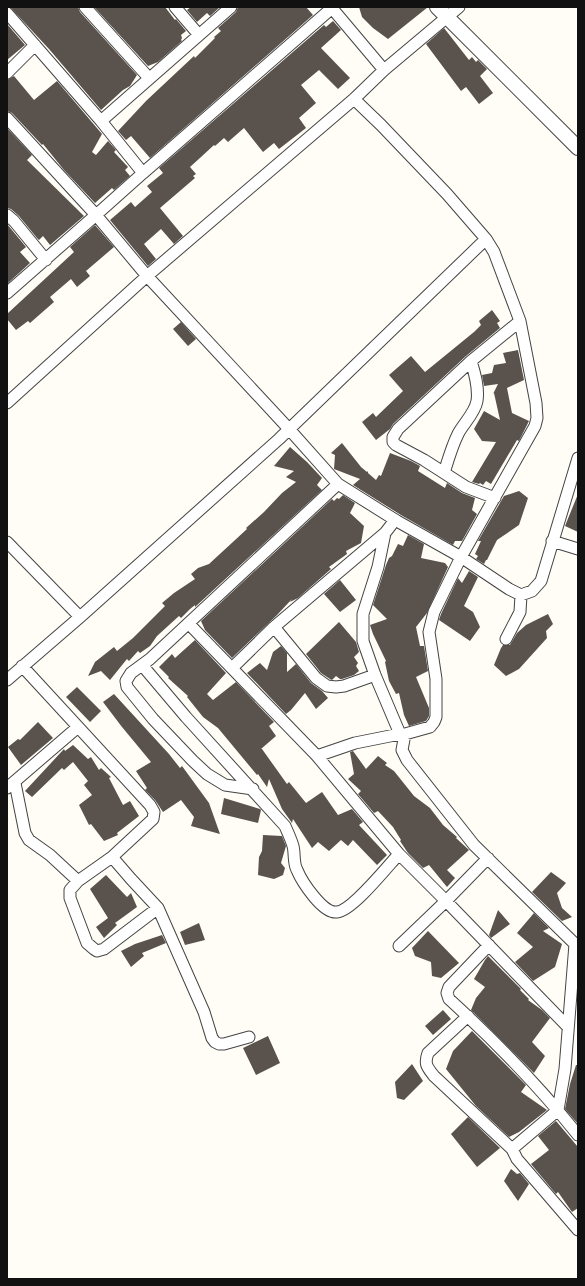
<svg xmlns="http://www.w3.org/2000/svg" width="585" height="1286" font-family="'Playfair Display',serif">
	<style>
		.building { fill: #5a524d }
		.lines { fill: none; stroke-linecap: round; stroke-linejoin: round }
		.minor-casing { stroke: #444; stroke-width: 13 }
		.tertiary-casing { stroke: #444; stroke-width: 16 }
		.minor { stroke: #fff; stroke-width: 11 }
		.tertiary { stroke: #fff; stroke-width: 14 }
	</style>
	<rect width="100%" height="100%" fill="#fffdf5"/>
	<path class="building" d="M10,7H78L80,12L137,75L130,86L123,90L101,110L49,49Z
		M94,7H165L175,20L176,19L186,31L181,35L182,38L181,40L182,41L158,62L148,66Z
		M191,7H220L210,16L207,13L197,22L187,10Z
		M238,7H306L313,15L150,158L131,136L126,140L118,131L146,101L194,56L195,58L215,38L214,37L221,31L218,28L236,12Z
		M359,7H428L388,39L373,28L362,17Z
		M333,21L341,30L321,48L350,78L338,89L319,70L301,85L316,103L299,118L306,128L279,149L274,143L263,152L244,128L228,142L224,138L215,146L214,145L201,157L190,167L196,174L193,176L195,178L160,208L183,236L174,244L161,229L144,244L156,259L148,266L110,220L131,202L135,207L152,192L147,186L163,173L159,168L324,25L326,27Z
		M7,24L25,45L7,60Z
		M444,28L469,60L472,57L476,62L478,60L487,69L480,76L493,93L479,104L466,87L461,91L426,44Z
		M14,76L34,100L57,81L102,134L92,152L96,155L108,141L116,150L114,152L128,167L125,170L130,176L114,190L112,188L95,203L64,170L43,144L42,145L12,113L7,111V80Z
		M7,128L32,155L27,160L84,216L50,245L43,236L39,240L37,238L19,216L11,209L7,208Z
		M7,224L26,247L20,252L30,263L7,284Z
		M95,225L114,247L86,271L90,276L77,287L71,279L50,297L54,302L30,323L28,321L16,330L7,319V314L74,252L70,247Z
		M492,310L500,321L497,323L500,328L466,356L393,424L390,429L376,440L362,422L373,413L376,417L403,391L389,375L411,356L425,372L474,332L481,325L479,321Z
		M181,322L196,339L188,346L173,329Z
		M518,350L524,380L507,388L512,413L529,421L519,441L517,440L491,484L486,481L483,485L480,483L479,484L472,482L496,442L482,441L474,429L484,411L500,420L494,393L493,394L498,384L484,386L482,375L492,373L494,365L506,363L503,353Z
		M342,443L361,467L367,472L368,471V473L376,480L379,475L381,476L390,453L411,461L420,466L418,471L445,488L447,483L462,493L475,498L472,510L477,514L462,541H455L453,545L401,515L353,485L360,479L334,469L335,455L331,453Z
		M290,447L307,462L322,478L317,485L322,490L195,607V605L190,609L181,618L179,616L157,636L150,646L140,653L138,651L129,661L127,659L110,680L101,671L88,676L95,662L114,647L117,651L133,638L165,606L162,603L174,593L195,579L191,574L198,568L209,564L247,529L246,528L264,512L282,493L296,482L286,477L294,471L274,466Z
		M519,491L528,498L519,525L497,540L487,560H486L484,564L476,559L478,556L475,554L481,541H478L504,496Z
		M578,494V532L565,526Z
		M343,495L355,503L350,513L364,526L361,543L346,551L347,554L329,567L331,569L298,598L290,602L292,599L277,615L232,658L205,630L201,621L332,499L334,501L337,498L339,499Z
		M408,535L424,544L421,558L445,563L448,567L427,613L416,627L420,646H424L428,671L416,677L429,708V716L426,721L409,726L404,715L399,693L396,694L389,681L385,662L386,661L373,634L370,625L387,619L373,605L386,565L389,558L392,556L398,544L403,546Z
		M469,571L478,577L464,606L473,612L480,627L470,641L439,620L441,614L458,578L462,583Z
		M340,580L356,600L340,612L324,594Z
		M548,614L553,624L546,631L547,638L519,669L506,676L494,665L501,648L503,645H510L517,633L526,625Z
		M339,622L356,642L359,652L354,657L358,663L356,666L359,671L354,675L342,679H340L336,676L332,680L330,679L321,673L306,654Z
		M195,640L226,673L207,694L213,700L236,682L274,722L269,726L276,736L261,749H262L287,784L289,782L306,803L322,792L338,815L352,809L363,822L359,825L387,855L377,865L353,840L348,846L341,840L329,851L318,842L312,848L293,819L292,823L282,809L269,779L267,787L258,774L257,775L218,728L203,717L187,697L188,696L168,678L169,677L159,667L172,654L175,658Z
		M281,646L287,653V672L296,664L311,683L322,691L328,698L316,709L305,693L291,710L286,714L247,673L260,663L267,670L273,652Z
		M77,687L101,711L90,722L66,697Z
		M114,694L169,754L180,768L182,766L209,803L220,834L191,826L194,817L181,800L163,812L155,800L145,790L147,788L136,771L151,762L122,727L103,702Z
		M38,722L53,738L21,765L8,747L18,739L20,740Z
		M73,745L88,759L91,757L99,770L101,768L111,777L109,778L123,805L130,801L139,816L117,833L118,835L104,841L91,824L89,825L79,805L92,795L84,785L88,781L73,762L64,770L62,768L32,797L25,791L64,749L65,751Z
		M353,751L366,769L378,756L387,763L385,765L394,771L414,796L430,808L443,825L457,837L456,838L469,850L447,870L455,878L447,887L429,865L423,868L408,853L400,841L401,840L393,827L378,811L374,813L358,794L361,791L348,779L354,774L350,752Z
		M224,798L260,809L261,810L258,823L221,814Z
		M263,835L282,836L286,846L281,863L285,868L283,875L274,879L258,875L259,857L262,851Z
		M551,872L566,883L557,893L562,908L572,917L562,921L532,892Z
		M106,875L127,897L131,893L137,907L115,923L117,925L104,938L96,927L108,918L90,889Z
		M498,910L510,924L491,938L489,935Z
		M534,913L549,928L543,931L562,944L555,967L533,981L515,962L533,947L517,933Z
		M199,923L205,940L185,945L180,932Z
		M428,931L459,963L441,978L432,976L431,962L415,956L412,948Z
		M162,935L166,943L142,953L144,956L131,967L121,951L135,944Z
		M488,956L521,989L520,990L529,999L528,1000L542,1010L550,1018L532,1042L545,1056L534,1073L471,1010L476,998L485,987L474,979L485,960Z
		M443,1010L451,1019L433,1035L425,1026Z
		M472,1031L526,1085L521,1092L547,1110L519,1132L509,1137L476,1106L446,1069L453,1051Z
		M268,1036L280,1063L256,1075L243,1048Z
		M412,1064L423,1081L404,1100L397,1098L395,1082Z
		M576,1065H578V1124L565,1109L570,1084Z
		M468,1117L500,1148L477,1167L451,1134Z
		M556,1121L578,1147V1208L572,1212L558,1192L556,1194L531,1164L549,1150L538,1136Z
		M511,1169L517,1174L520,1173L529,1184L518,1201L504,1181Z"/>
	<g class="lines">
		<defs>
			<path id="minor" d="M85,7L149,78
				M175,7L199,35
				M231,7L101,121L143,173L96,215L147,276L289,429L338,484L397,521L461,557L509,589L521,595L532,591L541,581L578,458
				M331,7L384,70
				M7,13L101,121
				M7,73L35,45
				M7,118L96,215L7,293
				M143,173L332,8
				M7,215L14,221L46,260
				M7,403L147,276L354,99L384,70L459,7
				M444,473C448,460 452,446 458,434C463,424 475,413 477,401C479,388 475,374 471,361
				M495,498L466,487L424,460L396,445L393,442V437L398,429L471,361L520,321
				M385,533L378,567L363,614V641L375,675L400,734
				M552,541L578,549
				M7,542L80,617
				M189,624L317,756L399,854L446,901L399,946
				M274,627L316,678L327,686L336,687L344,686L375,675
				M506,639L520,612L521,595
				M142,665L186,717L285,826C288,833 291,839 293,846C295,853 293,863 297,870C302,882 323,914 337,912C352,911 387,867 399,854
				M22,666L150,805L154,812L153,819L112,857L131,879L158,908L204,1012L212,1038L215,1042L219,1044H224L249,1037
				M232,668L274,627L385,533L395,520
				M7,680L80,617L279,439L486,239L447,194L381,125L354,99
				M405,734L402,750L407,760L474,845L575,944L578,945
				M317,756L355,743L400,734H405L430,727L434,722L436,717V679L429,632L434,612L461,557L535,426L537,418L536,403L520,321L494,252L486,239
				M15,783L25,833L29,840L50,855L78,881
				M7,788L78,727
				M253,789L225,785L207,774L193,761L153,719L127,687L126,681L131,673L150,659L338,484
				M112,857L78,881L70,890V898L87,943L94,949L97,951L104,949L158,908
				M488,858L446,901L568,1027
				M489,945L449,987L447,993L449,999C495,1041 539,1086 578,1135
				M468,1016L428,1053C424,1064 427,1067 434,1076L512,1149L517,1159L578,1230
				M512,1149L558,1110L565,1069L575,944"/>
			<path id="tertiary" d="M437,7L578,148"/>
		</defs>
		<use href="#minor" class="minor-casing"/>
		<use href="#tertiary" class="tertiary-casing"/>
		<use href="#minor" class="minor"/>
		<use href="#tertiary" class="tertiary"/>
	</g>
	<rect width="585" height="1286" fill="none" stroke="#111111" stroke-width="16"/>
</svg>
